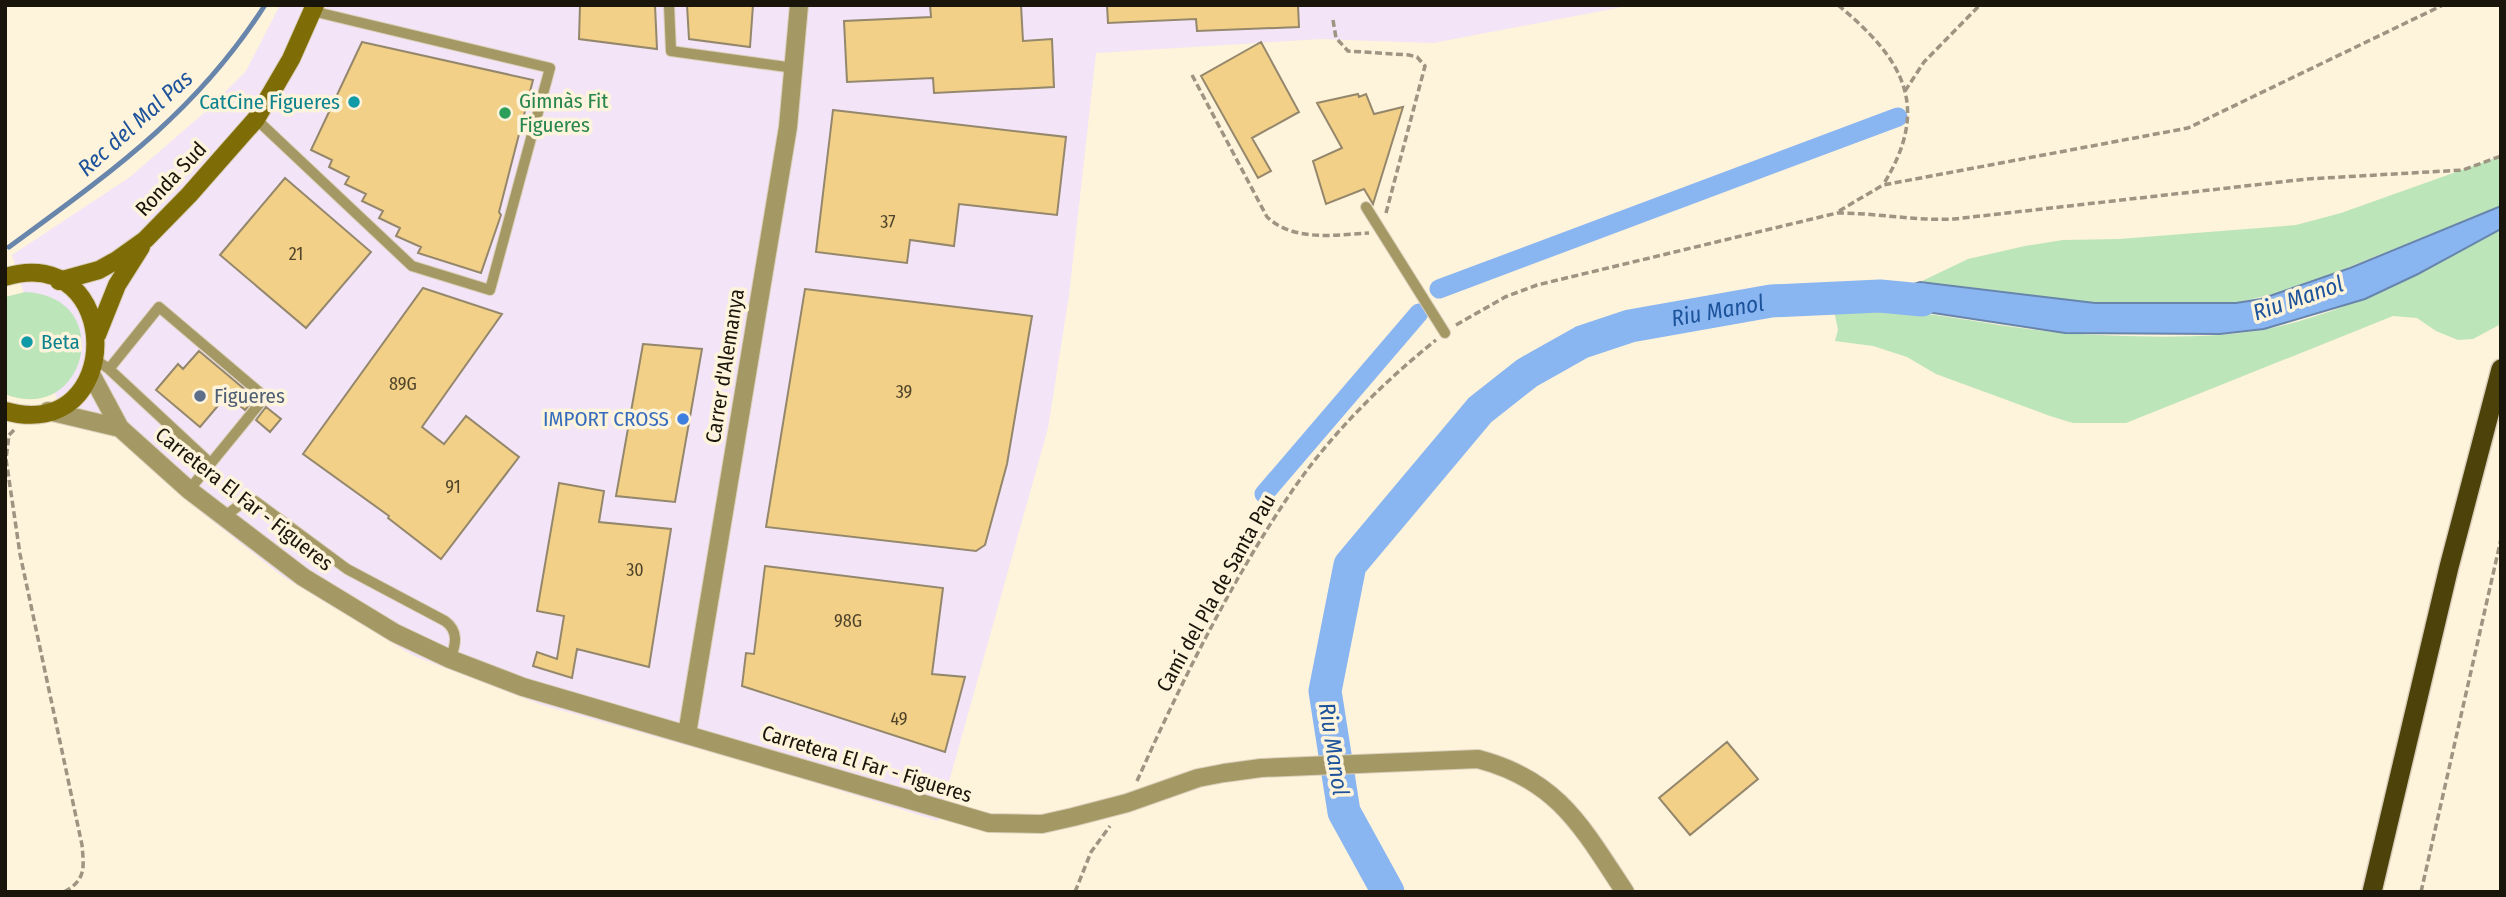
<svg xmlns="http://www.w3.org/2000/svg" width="2506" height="897" font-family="'Fira Sans Condensed',sans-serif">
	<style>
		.industrial { fill: #f3e4f7 }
		.green { fill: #bce5ba }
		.water { fill: #89b5f1; stroke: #6885ac; stroke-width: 2 }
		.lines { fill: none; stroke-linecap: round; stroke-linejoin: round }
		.stream { stroke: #6885ac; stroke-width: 5 }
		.canal { stroke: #89b5f1; stroke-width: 19 }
		.river { stroke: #89b5f1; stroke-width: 33 }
		.building { fill: #f2d087; stroke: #94876c; stroke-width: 2 }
		.service-casing { stroke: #dacfba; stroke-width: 12 }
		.minor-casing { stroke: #dacfba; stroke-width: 20 }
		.tertiary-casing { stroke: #dacfba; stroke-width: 20 }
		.secondary-casing { stroke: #dacfba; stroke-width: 20 }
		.trunk-casing { stroke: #dacfba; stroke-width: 22 }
		.path { stroke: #9d9482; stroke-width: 3.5; stroke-dasharray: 7 3.5; stroke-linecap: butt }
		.service { stroke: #a49965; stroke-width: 10 }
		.minor { stroke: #a49965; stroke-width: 18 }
		.tertiary { stroke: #a49965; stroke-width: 18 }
		.secondary { stroke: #7e6c06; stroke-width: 18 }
		.trunk { stroke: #4c420a; stroke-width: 19 }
		.culture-dot { fill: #0f9aa8; stroke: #fef3db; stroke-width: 2.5 }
		.leisure-dot { fill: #2e9e5b; stroke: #fef3db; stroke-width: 2.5 }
		.service-dot { fill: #5c6f8a; stroke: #fef3db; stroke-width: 2.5 }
		.shop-dot { fill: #3f7fe0; stroke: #fef3db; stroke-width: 2.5 }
		.labels { text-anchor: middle; stroke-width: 7; stroke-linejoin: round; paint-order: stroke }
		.number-label { font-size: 18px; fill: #50442a }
		.leisure-label { font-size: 21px; fill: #27864d; stroke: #fef3db; text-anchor: start }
		.culture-label { font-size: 21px; fill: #0d838f; stroke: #fef3db; text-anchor: end }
		.street-label { font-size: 21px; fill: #1a150b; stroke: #fef3db }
		.service-label { font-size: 21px; fill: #4e5e75; stroke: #fef3db; text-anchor: start }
		.shop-label { font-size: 21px; fill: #366cbe; stroke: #fef3db; text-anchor: end }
		.water-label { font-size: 23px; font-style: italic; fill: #1d539b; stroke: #fef3db }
	</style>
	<rect width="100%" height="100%" fill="#fef3db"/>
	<path class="industrial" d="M280,5H1633L1433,43L1320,39L1096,53L1069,295L1048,428L938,821L774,770L542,705L414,656L282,576L191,504L113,434L65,425L12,255L130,177L205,112L246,71Z"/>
	<path class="green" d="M2501,156V206L2294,289L2236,303H2095L1920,282L1968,259L2025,246L2063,240L2119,239L2296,225L2341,213Z
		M2501,229V324L2473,339L2458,340L2436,331L2417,318L2393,316L2126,423H2073L2050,416L1936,374L1907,357L1873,346L1835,341L1838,330L1834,310C1917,305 1985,327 2066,333C2123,337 2212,340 2267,329C2351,312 2427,269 2501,229Z
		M25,292C118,296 86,427 5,394V297Z"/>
	<path class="water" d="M2501,206V229L2418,274L2365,299L2264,329L2220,334L2065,333L1907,309L1834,310L1920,282L2095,303H2236L2261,299L2350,268Z"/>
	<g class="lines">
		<path class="stream" d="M9,247C110,173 196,113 265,5"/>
		<path class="canal" d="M1439,289L1898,117
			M1264,494L1419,313"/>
		<path class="river" id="s1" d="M1388,892L1344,812L1325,691L1350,565L1480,410L1527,373L1582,342L1630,326L1771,301L1880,296L1922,300"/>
	</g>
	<path class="building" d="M580,5H655L657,49L579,39Z
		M687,5H753L750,47L689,39Z
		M930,5H1021L1023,41L1052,39L1054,87L934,93L933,78L847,82L844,21L931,17Z
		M1107,5H1298L1299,27L1197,31L1196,19L1108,23Z
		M362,42L533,80L499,212L501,215L481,273L418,253L421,247L396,236L400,228L379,218L383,211L362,201L366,194L345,184L349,177L329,167L332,160L311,150Z
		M1261,42L1299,112L1252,138L1271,171L1258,178L1201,76Z
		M1358,94L1359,97L1366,94L1374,114L1403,107L1373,204L1364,189L1326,204L1313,161L1342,148L1317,103Z
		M833,110L1066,137L1057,215L959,204L954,246L910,240L907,263L816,252Z
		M285,178L371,252L306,328L220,255Z
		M423,288L502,314L422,427L444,444L466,416L519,457L441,559L388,518L389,516L303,454Z
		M805,289L1032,316L1007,464L985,545L976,551L766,527Z
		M643,344L702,349L675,502L616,496Z
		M199,351L255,398L245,410L227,395L200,427L156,390L178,364L183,369Z
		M266,407L281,419L270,432L256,420Z
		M559,483L604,491L599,522L671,529L649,667L577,649L572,678L533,666L537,652L557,659L564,616L537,611Z
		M765,566L943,588L932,674L965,677L945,752L742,686L746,653L754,654Z
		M1727,742L1758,779L1690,835L1659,798Z"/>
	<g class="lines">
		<defs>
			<path id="service" d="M669,5L671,51L794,68
				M256,119L412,266L490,290L550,68L312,11
				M1366,207L1445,333
				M96,360L109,369L159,307L265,397L189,490
				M109,369L210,463
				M225,516L245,501H255L347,569L445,621C459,631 456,645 450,659"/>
			<path id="minor" d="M687,734L788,127L799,5"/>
			<path id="tertiary" d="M91,374L120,428L189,490L303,577L395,633L450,659L523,687L989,823L1042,824L1073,817L1127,803L1198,778L1224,773L1261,768L1478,759C1558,780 1582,827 1625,892
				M48,411L120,428"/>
			<path id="secondary" d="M5,277C124,241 127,445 5,411
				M59,281L99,270L117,260L145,240L189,195L256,119L291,59L315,5
				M97,335L117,285L141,247"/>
			<path id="trunk" d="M2372,892L2449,567L2501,369"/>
		</defs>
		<use href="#service" class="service-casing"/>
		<use href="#minor" class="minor-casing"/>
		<use href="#tertiary" class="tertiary-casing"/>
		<use href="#secondary" class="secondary-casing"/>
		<use href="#trunk" class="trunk-casing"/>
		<path class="path" d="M1838,5C1903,59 1932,106 1883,185
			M1333,20L1336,38L1348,51L1409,55L1417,57L1425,66L1386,213
			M1192,75L1267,217C1294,242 1335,235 1369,233
			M1905,91L1924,62L1980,5
			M1839,211L1883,185L2188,128L2443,5
			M1456,325L1505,297L1537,285L1837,213C1877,213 1915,221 1954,219L2307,179L2463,170L2501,156
			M14,430L9,435L6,459L20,554L82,845C84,868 86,880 64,892
			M1137,781C1181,683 1230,583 1290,494C1329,436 1382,383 1436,340
			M1075,892L1091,852L1110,826
			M2421,892L2501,539"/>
		<use href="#service" class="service"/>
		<use href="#minor" class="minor"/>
		<use href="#tertiary" class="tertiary"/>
		<use href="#secondary" class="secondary"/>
		<use href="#trunk" class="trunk"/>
	</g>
	<g class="culture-dot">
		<circle cx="354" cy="102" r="7"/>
		<circle cx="27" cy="342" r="7"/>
	</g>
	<circle class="leisure-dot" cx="505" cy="113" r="7"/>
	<circle class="service-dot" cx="200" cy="396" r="7"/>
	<circle class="shop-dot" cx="683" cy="419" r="7"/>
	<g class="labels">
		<g class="number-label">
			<text x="888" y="228">37</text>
			<text x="296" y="260">21</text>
			<text x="403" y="390">89G</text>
			<text x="904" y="398">39</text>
			<text x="453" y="493">91</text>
			<text x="635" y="576">30</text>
			<text x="848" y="627">98G</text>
			<text x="899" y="725">49</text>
		</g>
		<g class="leisure-label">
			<text x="519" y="108">Gimnàs Fit<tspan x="519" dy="24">Figueres</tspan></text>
		</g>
		<g class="culture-label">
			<text x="340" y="109">CatCine Figueres</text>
			<text x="41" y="349" text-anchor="start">Beta</text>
		</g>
		<g class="street-label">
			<text transform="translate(171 179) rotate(-47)" y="7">Ronda Sud</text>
			<text transform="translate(725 366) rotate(-81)" y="7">Carrer d'Alemanya</text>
			<text transform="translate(244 499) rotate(38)" y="7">Carretera El Far - Figueres</text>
			<text transform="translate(1216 593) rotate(-61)" y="7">Camí del Pla de Santa Pau</text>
			<text transform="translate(867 764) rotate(17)" y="7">Carretera El Far - Figueres</text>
		</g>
		<g class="service-label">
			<text x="214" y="403">Figueres</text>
		</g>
		<g class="shop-label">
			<text x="669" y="426">IMPORT CROSS</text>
		</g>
		<g class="water-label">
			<text transform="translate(135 123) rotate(-42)" y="8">Rec del Mal Pas</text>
			<text transform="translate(2298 298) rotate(-19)" y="8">Riu Manol</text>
			<text dy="8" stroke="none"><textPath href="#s1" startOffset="807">Riu Manol</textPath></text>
			<text transform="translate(1334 749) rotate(81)" y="8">Riu Manol</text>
		</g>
	</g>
	<rect width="2506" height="897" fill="none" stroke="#1a150b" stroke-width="14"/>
</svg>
